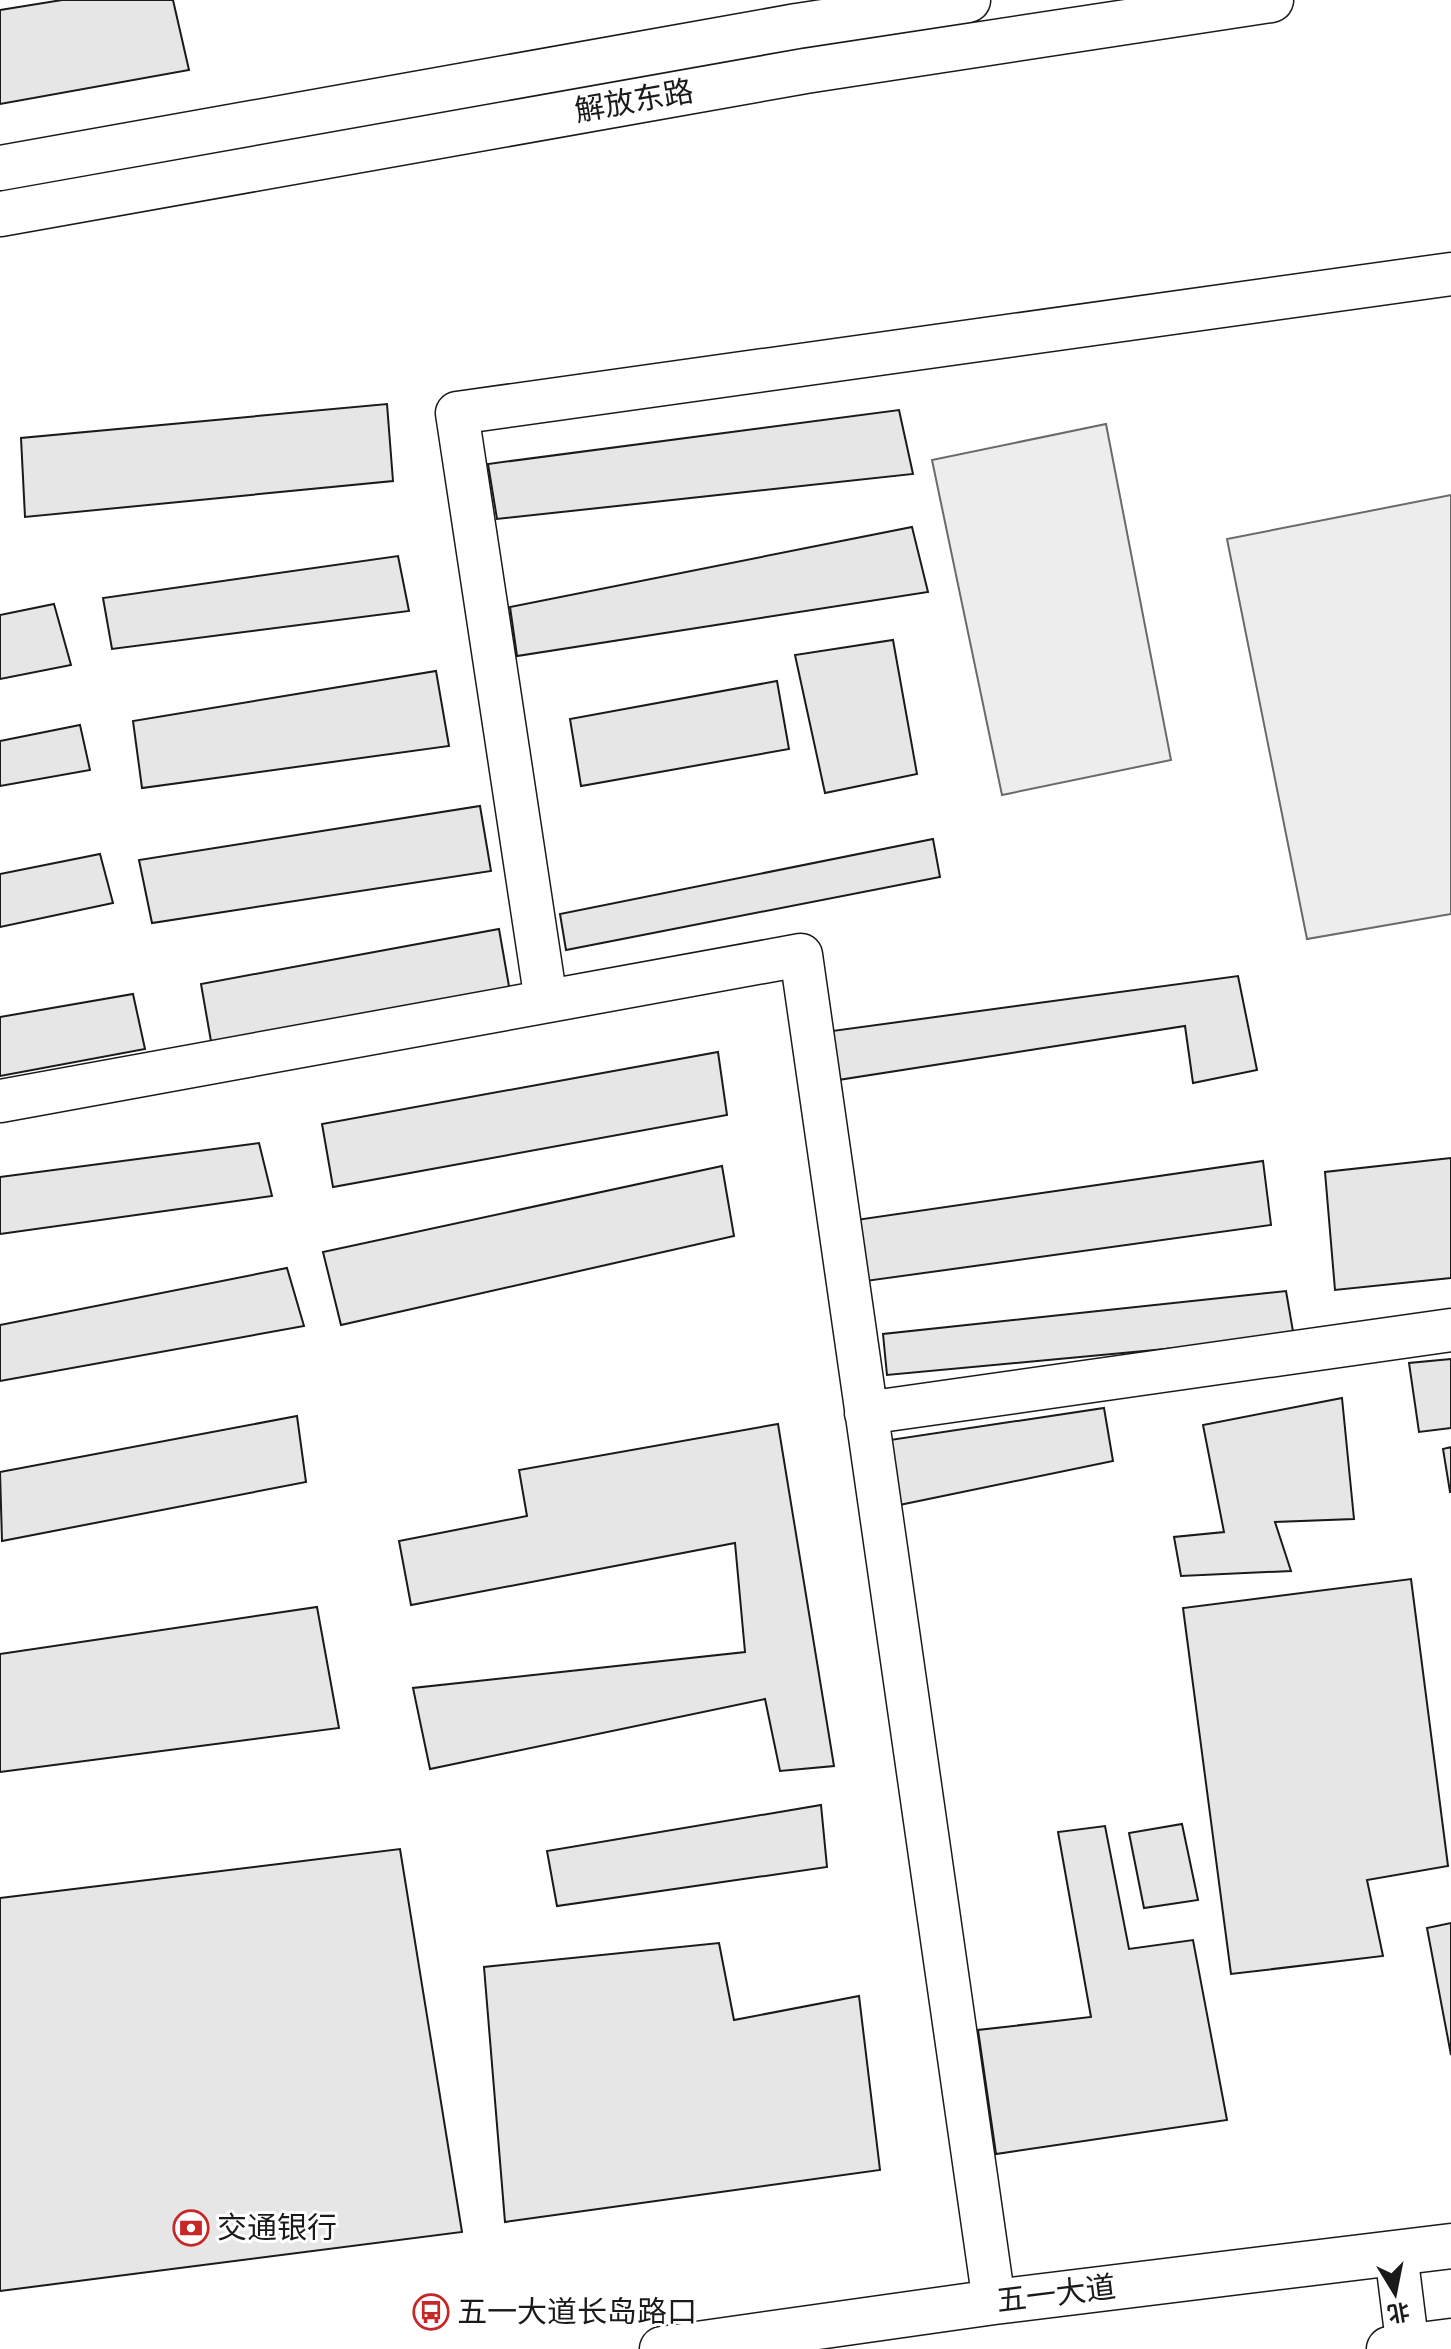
<svg xmlns="http://www.w3.org/2000/svg" width="1451" height="2349" font-family="'Space Grotesk','Noto Sans SC',sans-serif">
	<style>
		.built { fill: #ededed; stroke: #6a6a6a; stroke-width: 2 }
		.building { fill: #e6e6e6; stroke: #1a1a1a; stroke-width: 2 }
		.lines { fill: none; stroke-linecap: round; stroke-linejoin: round }
		.minor-casing { stroke: #1a1a1a; stroke-width: 45 }
		.major-casing { stroke: #1a1a1a; stroke-width: 47 }
		.minor { stroke: #fff; stroke-width: 42 }
		.major { stroke: #fff; stroke-width: 44 }
		.labels { text-anchor: middle; stroke-width: 6; stroke-linejoin: round; paint-order: stroke }
		.street-label { font-size: 30px; fill: #1a1a1a; stroke: #fff }
		.poi-label { font-size: 30px; fill: #1a1a1a; stroke: #fff; text-anchor: start }
	</style>
	<rect width="100%" height="100%" fill="#fff"/>
	<path class="built" d="M1106,424L1171,760L1002,795L932,460Z
		M1451,495V914L1307,939L1227,539Z"/>
	<path class="building" d="M62,0H173L189,70L0,104V10Z
		M387,404L393,481L25,517L21,438Z
		M899,410L913,474L497,519L488,464Z
		M912,527L928,592L517,656L510,607Z
		M398,556L409,611L112,649L103,598Z
		M54,604L71,665L0,679V615Z
		M893,640L917,774L825,793L795,655Z
		M436,671L449,746L142,788L133,721Z
		M777,681L789,749L581,786L570,719Z
		M80,725L90,770L0,786V741Z
		M480,806L491,871L152,923L139,860Z
		M933,839L940,877L566,950L560,914Z
		M100,854L113,903L0,927V874Z
		M499,929L510,992L212,1047L201,984Z
		M1238,976L1257,1070L1193,1083L1185,1026L838,1080L832,1031Z
		M133,994L145,1049L0,1076V1017Z
		M718,1052L727,1115L333,1187L322,1124Z
		M259,1143L272,1196L0,1234V1177Z
		M1451,1158V1278L1335,1290L1325,1172Z
		M1263,1161L1271,1225L866,1281L856,1220Z
		M722,1166L734,1236L341,1325L323,1252Z
		M287,1268L304,1326L0,1381V1325Z
		M1286,1291L1294,1337L887,1375L883,1334Z
		M1451,1359V1428L1419,1432L1409,1363Z
		M1342,1398L1354,1519L1275,1522L1291,1571L1181,1576L1174,1537L1224,1532L1203,1425Z
		M1104,1408L1113,1461L880,1509L870,1443Z
		M297,1416L306,1482L2,1541L0,1472Z
		M778,1424L834,1766L780,1771L765,1699L430,1769L413,1688L745,1652L735,1543L411,1605L399,1541L527,1516L519,1470Z
		M1451,1447V1492H1450L1443,1449Z
		M1411,1579L1448,1866L1367,1880L1383,1956L1231,1974L1183,1608Z
		M317,1607L339,1728L0,1772V1654Z
		M821,1805L827,1867L557,1906L547,1851Z
		M1182,1824L1198,1900L1144,1908L1129,1833Z
		M1105,1826L1129,1949L1193,1940L1227,2120L996,2154L978,2030L1091,2017L1058,1832Z
		M400,1849L462,2232L0,2291V1898Z
		M1451,1923V2055L1427,1928Z
		M719,1943L734,2020L859,1996L880,2170L505,2222L484,1967Z"/>
	<g class="lines">
		<defs>
			<path id="minor" d="M546,1001L457,413L1451,274
				M0,1101L801,955L994,2302
				M866,1413L1451,1330
				M1396,2253L1408,2349"/>
			<path id="major" d="M0,168L797,26L968,0
				M0,214L805,71L1271,0
				M662,2349L994,2302L1451,2246
				M1389,2349L1451,2341"/>
		</defs>
		<use href="#minor" class="minor-casing"/>
		<use href="#major" class="major-casing"/>
		<use href="#minor" class="minor"/>
		<use href="#major" class="major"/>
	</g>
	<defs>
		<symbol id="bank-ring" viewBox="-11 -11 22 22"><circle r="9.5" fill="#fff" stroke="#c62828" stroke-width="1.5"/><path d="M-6-4H6V4H-6ZM0-2.3a2.3 2.3 0 1 0 0 4.6a2.3 2.3 0 1 0 0-4.6Z" fill="#c62828"/></symbol>
		<symbol id="bus-ring" viewBox="-11 -11 22 22"><circle r="9.5" fill="#fff" stroke="#c62828" stroke-width="1.5"/><path d="M-5-6H5V4H4V6H2V4H-2V6H-4V4H-5ZM-3.5-4V0h7V-4ZM-3.5 1.2v1.5H-2V1.2ZM2 1.2v1.5H3.5V1.2Z" fill="#c62828"/></symbol>
	</defs>
	<g fill-rule="evenodd">
		<use href="#bank-ring" x="171" y="2208" width="40" height="40"/>
		<use href="#bus-ring" x="411" y="2292" width="40" height="40"/>
	</g>
	<g class="labels">
		<g class="street-label">
			<text transform="translate(634 101) rotate(-10)" y="10">解放东路</text>
			<text transform="translate(1056 2294) rotate(-7)" y="10">五一大道</text>
		</g>
		<g class="poi-label">
			<text x="217" y="2238">交通银行</text>
			<text x="457" y="2322">五一大道长岛路口</text>
		</g>
	</g>
	<g transform="translate(1395 2293) rotate(170)" stroke="#ffffff" stroke-width="6" paint-order="stroke">
	<path d="M0-6L14 30L0 20L-14 30Z" fill="#1a1a1a"/>
	<text y="-12" font-size="22" font-weight="bold" text-anchor="middle" fill="#1a1a1a">北</text>
	</g>
</svg>
